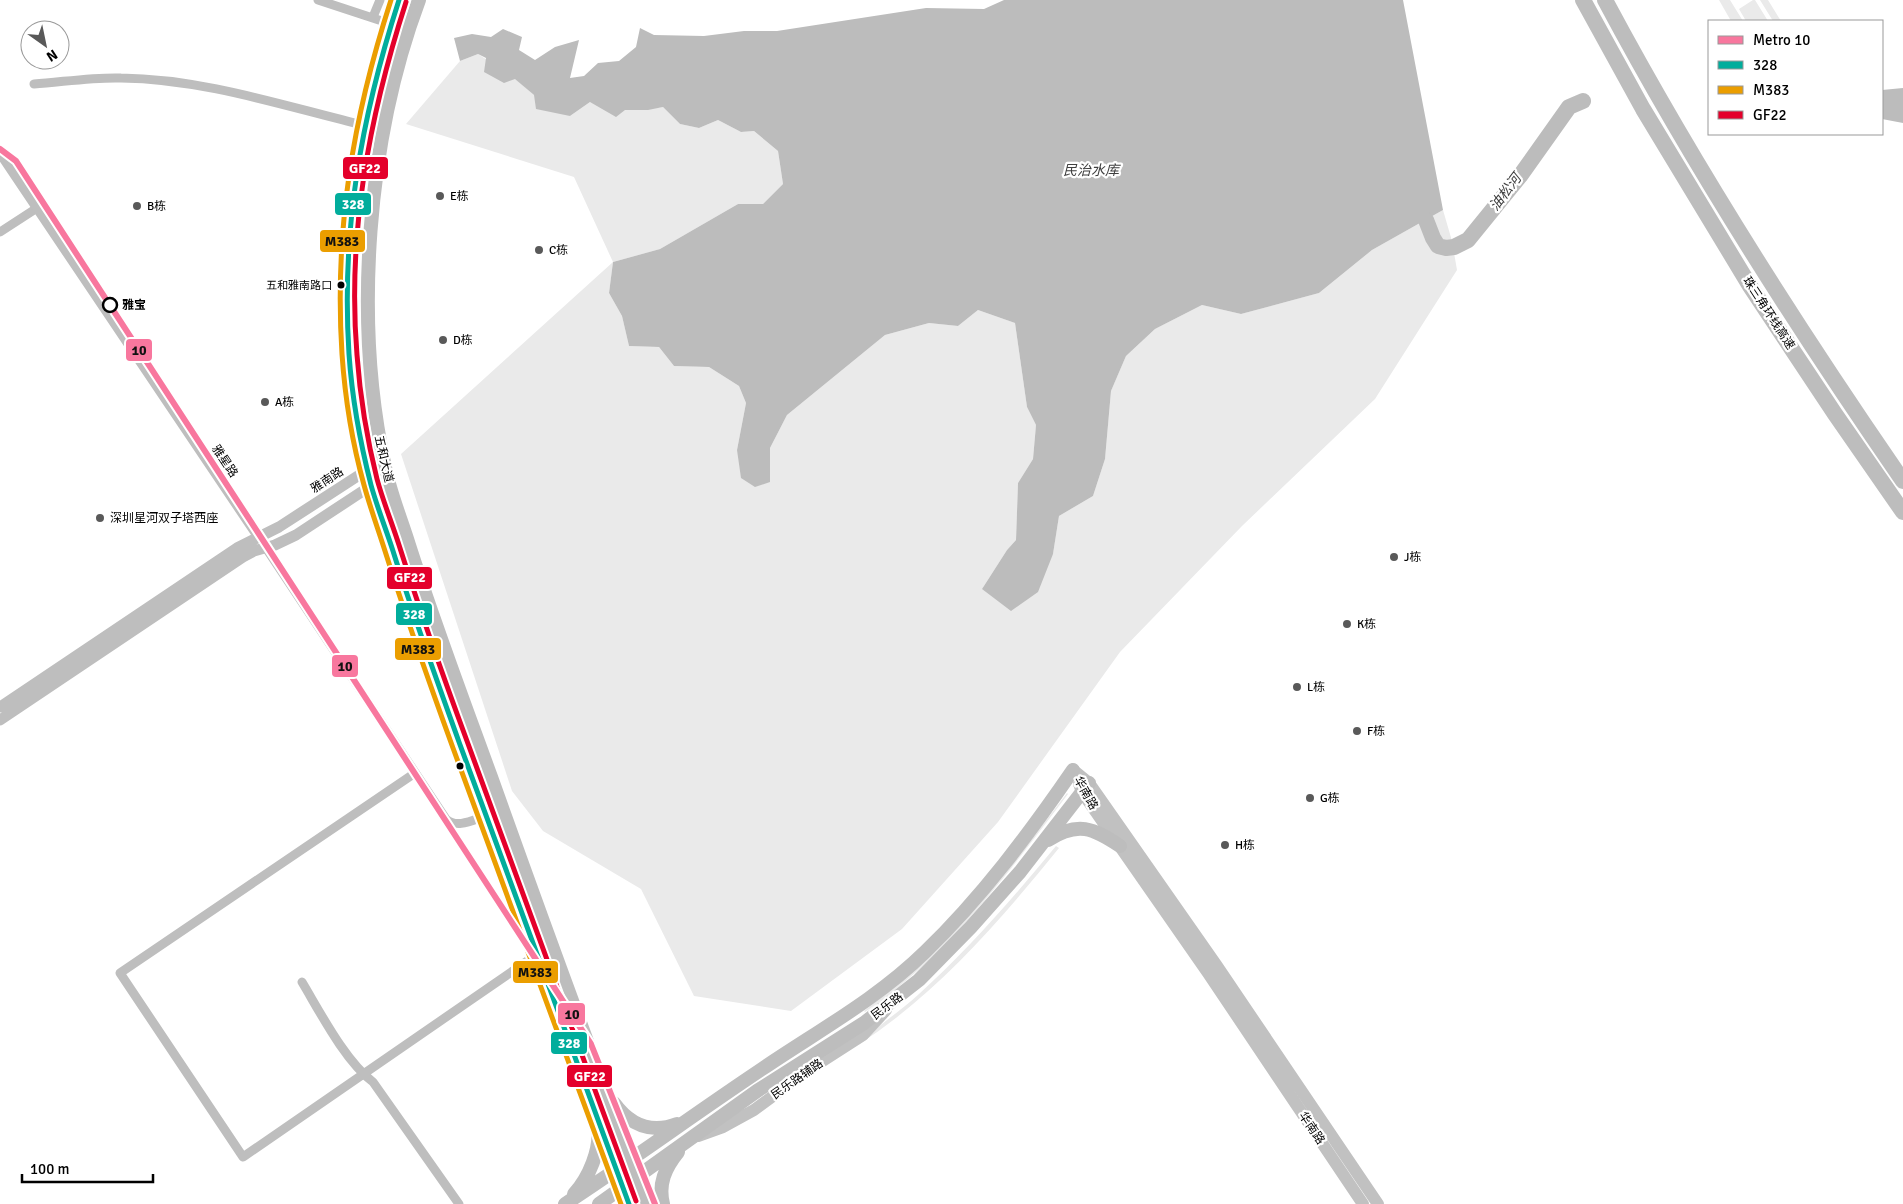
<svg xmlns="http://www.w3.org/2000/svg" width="1903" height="1204" font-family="Signika,'Noto Sans SC',sans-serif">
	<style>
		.green { fill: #eaeaea }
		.water { fill: #bcbcbc }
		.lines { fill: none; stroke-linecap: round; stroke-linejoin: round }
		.river { stroke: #bcbcbc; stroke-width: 16 }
		.minor { stroke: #bebebe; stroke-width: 9 }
		.tertiary { stroke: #bebebe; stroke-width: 11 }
		.secondary { stroke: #c1c1c1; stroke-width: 12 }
		.primary { stroke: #bdbdbd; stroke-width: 14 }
		.motorway { stroke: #bdbdbd; stroke-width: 16 }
		.bus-1-casing { stroke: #fff; stroke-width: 9 }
		.bus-2-casing { stroke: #fff; stroke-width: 9 }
		.bus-3-casing { stroke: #fff; stroke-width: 9 }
		.bus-1 { stroke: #01ad9c; stroke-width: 5 }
		.bus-2 { stroke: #eb9e00; stroke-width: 5 }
		.bus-3 { stroke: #e4002b; stroke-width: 5 }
		.metro-1-casing { stroke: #fff; stroke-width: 10 }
		.metro-1 { stroke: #f8779e; stroke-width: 6 }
		.poi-dot { fill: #595959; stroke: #fff; stroke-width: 2 }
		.bus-dot { fill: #000; stroke: #fff; stroke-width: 2 }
		.stop-dot { fill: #fff; stroke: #000; stroke-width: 2.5 }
		.labels { text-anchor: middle; stroke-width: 4.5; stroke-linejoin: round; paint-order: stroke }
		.bus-label { font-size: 11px; fill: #000; stroke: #fff; text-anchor: end }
		.poi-label { font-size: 12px; fill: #000; stroke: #fff; text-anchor: start }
		.stop-label { font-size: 12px; font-weight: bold; fill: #000; stroke: #fff; text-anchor: start }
		.street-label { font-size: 12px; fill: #000; stroke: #fff }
		.water-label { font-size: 14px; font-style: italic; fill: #404040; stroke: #fff }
		.line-badge { stroke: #fff; stroke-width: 2 }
		.badge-label { font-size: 14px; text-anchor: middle; font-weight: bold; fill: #fff }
		.pale-badge-label { font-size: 14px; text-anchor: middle; font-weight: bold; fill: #111 }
	</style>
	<rect width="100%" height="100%" fill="#fff"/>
	<path class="green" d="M1719,0H1730L1743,21H1731Z
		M1753,0H1755L1768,21H1746L1739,9Z
		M1760,0H1768L1781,21H1773Z
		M478,54L515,78L534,95L570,116L590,102C615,107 637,112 663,107L680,124L699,128L718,120L741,132L754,131L778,151L783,184L763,204H738L660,249L613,262L609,293L622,316L629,346L659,347L674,366L709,367L739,386L746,403L737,450L770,482V448L787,415L885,335L929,323L958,326L978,310L1015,323L1027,407L1036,425L1033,459L1018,483L1016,540L1007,550L982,589L1053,554L1059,516L1093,496L1105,459L1111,391L1126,356L1155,329L1202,305L1241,314L1319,293L1372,250L1443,210L1452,241L1457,270L1375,399L1242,526L1120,652L998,822L902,929L791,1011L694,996L641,889L543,831L512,791L401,454L613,262L574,177L406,124L460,61Z
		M1067,793L1068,794C1008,873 948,956 865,1012L864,1011L908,976L1028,844Z
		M1056,846L1059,848C1000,921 937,994 858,1045C876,1026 900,1012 919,994C969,949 1013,898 1056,846Z"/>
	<path class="water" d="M1004,0H1403L1443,210L1372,250L1319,293L1241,314L1202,305L1155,329L1126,356L1111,391L1105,459L1093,496L1059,516L1053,554L1038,592L1011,611L982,589L1007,550L1016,540L1018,483L1033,459L1036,425L1027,407L1015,323L978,310L958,326L929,323L885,335L787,415L770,448V482L755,487L741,478L737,450L746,403L739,386L709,367L674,366L659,347L629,346L622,316L609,293L613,262L660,249L738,204H763L783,184L778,151L754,131L741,132L718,120L699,128L680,124L663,107L648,110H625L616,117L590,102L570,116L536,109L534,95L515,79L504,83L484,72L486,58L478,54L460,61L454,38L472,34L491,37L503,29L522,37L519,50L535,60L555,47L579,40L570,78L584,76L598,63L619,61L636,47L640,28L654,35L704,36L744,31H777L926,8L984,9Z
		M1903,88V123L1882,119V90Z"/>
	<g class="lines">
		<path class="river" d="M1426,220L1433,238L1438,246L1446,248L1454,247L1468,240L1520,176L1569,107L1583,101"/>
		<path class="minor" d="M318,0L391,24
			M373,17L380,0
			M34,84C63,82 93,77 121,78C204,79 284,106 363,125
			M0,232L37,208
			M266,548L446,819C457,829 473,820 486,816
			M415,773L120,973L243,1157L536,955
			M302,982C320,1012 345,1061 373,1082L459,1204"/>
		<path class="tertiary" d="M0,152L259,537
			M0,707L237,548L279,527L367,470H376
			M0,720L243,557L254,551L275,545L296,535L372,485L385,471"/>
		<path class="secondary" d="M1073,770L1089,783L1217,966L1378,1204
			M1079,784L1082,792L1208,973L1363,1204
			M698,1136L723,1127L754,1110L807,1071L863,1035L886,1010"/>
		<path class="primary" d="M399,0C346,144 330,322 368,472C374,497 383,521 391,545C415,623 444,700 472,777C524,920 576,1062 629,1204
			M419,0C367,139 353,321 385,467C390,493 401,519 409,545C434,623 463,700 491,777C542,920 594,1062 648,1204
			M1048,840C1078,821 1093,828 1120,846
			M614,1103C630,1125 651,1134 677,1124
			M574,1194C589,1178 601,1149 598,1127
			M565,1204C632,1160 696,1113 762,1069C818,1031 877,999 925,952C981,898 1029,834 1073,770
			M599,1204L757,1091L864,1023L919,980L971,927L1020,872L1089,783
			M663,1204C658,1184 665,1168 678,1152"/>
		<path class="motorway" d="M1583,0L1643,109L1750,286L1835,414L1903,512
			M1605,0C1694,167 1796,326 1903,481"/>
		<defs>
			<path id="bus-1" d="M399,0C361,118 341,230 349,354C352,398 360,442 371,485C377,507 386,529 393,551C413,615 436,678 459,742C515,896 572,1050 629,1204"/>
			<path id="bus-2" d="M391,0C353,117 334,230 342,354C345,398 352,442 364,485C370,507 378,529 385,551C406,617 429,682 453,748C509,900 564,1052 621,1204"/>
			<path id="bus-3" d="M406,2C369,117 347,234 357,355C360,396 367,439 377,479C383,501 392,523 399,545C420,611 443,676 467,741C523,894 579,1048 636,1201"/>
		</defs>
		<use href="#bus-1" class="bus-1-casing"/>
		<use href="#bus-2" class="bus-2-casing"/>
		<use href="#bus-3" class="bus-3-casing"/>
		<use href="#bus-1" class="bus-1"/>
		<use href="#bus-2" class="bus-2"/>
		<use href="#bus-3" class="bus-3"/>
		<defs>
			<path id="metro-1" d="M0,149L16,161L591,1044L655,1204"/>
		</defs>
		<use href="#metro-1" class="metro-1-casing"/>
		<use href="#metro-1" class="metro-1"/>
	</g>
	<g class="poi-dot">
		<circle cx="440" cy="196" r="5"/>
		<circle cx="137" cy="206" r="5"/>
		<circle cx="539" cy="250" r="5"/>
		<circle cx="443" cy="340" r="5"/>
		<circle cx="265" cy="402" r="5"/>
		<circle cx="100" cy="518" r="5"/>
		<circle cx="1394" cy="557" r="5"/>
		<circle cx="1347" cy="624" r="5"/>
		<circle cx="1297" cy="687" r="5"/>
		<circle cx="1357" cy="731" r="5"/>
		<circle cx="1310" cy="798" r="5"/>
		<circle cx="1225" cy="845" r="5"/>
	</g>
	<g class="bus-dot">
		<circle cx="341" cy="285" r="4.5"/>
		<circle cx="460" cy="766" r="4.5"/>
	</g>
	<circle class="stop-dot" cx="110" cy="305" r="7"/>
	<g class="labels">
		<g class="bus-label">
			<text x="332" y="289">五和雅南路口</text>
		</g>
		<g class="poi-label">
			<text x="450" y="200">E栋</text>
			<text x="147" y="210">B栋</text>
			<text x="549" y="254">C栋</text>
			<text x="453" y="344">D栋</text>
			<text x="275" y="406">A栋</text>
			<text x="110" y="522">深圳星河双子塔西座</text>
			<text x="1404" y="561">J栋</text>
			<text x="1357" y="628">K栋</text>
			<text x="1307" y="691">L栋</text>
			<text x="1367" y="735">F栋</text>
			<text x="1320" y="802">G栋</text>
			<text x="1235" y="849">H栋</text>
		</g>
		<g class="stop-label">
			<text x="122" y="309">雅宝</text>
		</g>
		<g class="street-label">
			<text transform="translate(1769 313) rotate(57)" y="4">珠三角环线高速</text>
			<text transform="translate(384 459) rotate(77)" y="4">五和大道</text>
			<text transform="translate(225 461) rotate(56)" y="4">雅星路</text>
			<text transform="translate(327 480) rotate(-33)" y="4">雅南路</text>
			<text transform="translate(1086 793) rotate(61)" y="4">华南路</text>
			<text transform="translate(887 1006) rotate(-37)" y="4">民乐路</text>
			<text transform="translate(797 1079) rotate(-35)" y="4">民乐路辅路</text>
			<text transform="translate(1312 1128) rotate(56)" y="4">华南路</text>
		</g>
		<g class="water-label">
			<text x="1091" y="175">民治水库</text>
			<text transform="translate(1505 192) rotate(-53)" y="5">油松河</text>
		</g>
	</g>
	<g class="line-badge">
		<rect x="342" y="156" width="47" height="24" rx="5" fill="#e4002b"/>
		<rect x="334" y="192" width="38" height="24" rx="5" fill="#01ad9c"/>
		<rect x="319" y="229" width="47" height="24" rx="5" fill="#eb9e00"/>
		<rect x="125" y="338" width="28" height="24" rx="5" fill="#f8779e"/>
		<rect x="386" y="566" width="47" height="24" rx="5" fill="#e4002b"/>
		<rect x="395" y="602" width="38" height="24" rx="5" fill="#01ad9c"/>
		<rect x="394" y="637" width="48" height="24" rx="5" fill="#eb9e00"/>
		<rect x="331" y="654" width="28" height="24" rx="5" fill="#f8779e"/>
		<rect x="512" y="960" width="47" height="24" rx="5" fill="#eb9e00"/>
		<rect x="557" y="1002" width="29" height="24" rx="5" fill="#f8779e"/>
		<rect x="550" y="1031" width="38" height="24" rx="5" fill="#01ad9c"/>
		<rect x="566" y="1064" width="47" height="24" rx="5" fill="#e4002b"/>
	</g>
	<g class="badge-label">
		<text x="365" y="173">GF22</text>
		<text x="353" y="209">328</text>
		<text x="410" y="582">GF22</text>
		<text x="414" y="619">328</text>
		<text x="569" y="1048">328</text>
		<text x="590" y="1081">GF22</text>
	</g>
	<g class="pale-badge-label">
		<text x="342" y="246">M383</text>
		<text x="139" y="355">10</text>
		<text x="418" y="654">M383</text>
		<text x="345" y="671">10</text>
		<text x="535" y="977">M383</text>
		<text x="572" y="1019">10</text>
	</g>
	<rect x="1708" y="20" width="175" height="115" fill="#ffffff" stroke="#999999"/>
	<rect x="1718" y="36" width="25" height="8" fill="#f8779e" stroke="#999999"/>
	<text x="1753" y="45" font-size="15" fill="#000000">Metro 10</text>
	<rect x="1718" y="61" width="25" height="8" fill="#01ad9c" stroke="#999999"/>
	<text x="1753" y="70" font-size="15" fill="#000000">328</text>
	<rect x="1718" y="86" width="25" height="8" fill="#eb9e00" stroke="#999999"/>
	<text x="1753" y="95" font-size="15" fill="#000000">M383</text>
	<rect x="1718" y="111" width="25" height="8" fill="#e4002b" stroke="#999999"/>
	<text x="1753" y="120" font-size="15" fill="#000000">GF22</text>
	<g transform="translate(45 45) rotate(147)"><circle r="24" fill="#ffffff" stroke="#999999"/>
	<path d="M0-4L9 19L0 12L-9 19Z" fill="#595959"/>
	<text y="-8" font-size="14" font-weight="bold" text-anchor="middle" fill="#000000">N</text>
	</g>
	<path d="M22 1174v8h131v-8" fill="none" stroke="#000000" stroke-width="2.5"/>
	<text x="30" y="1174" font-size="15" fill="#000000" stroke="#ffffff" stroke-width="4" paint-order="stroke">100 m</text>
</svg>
